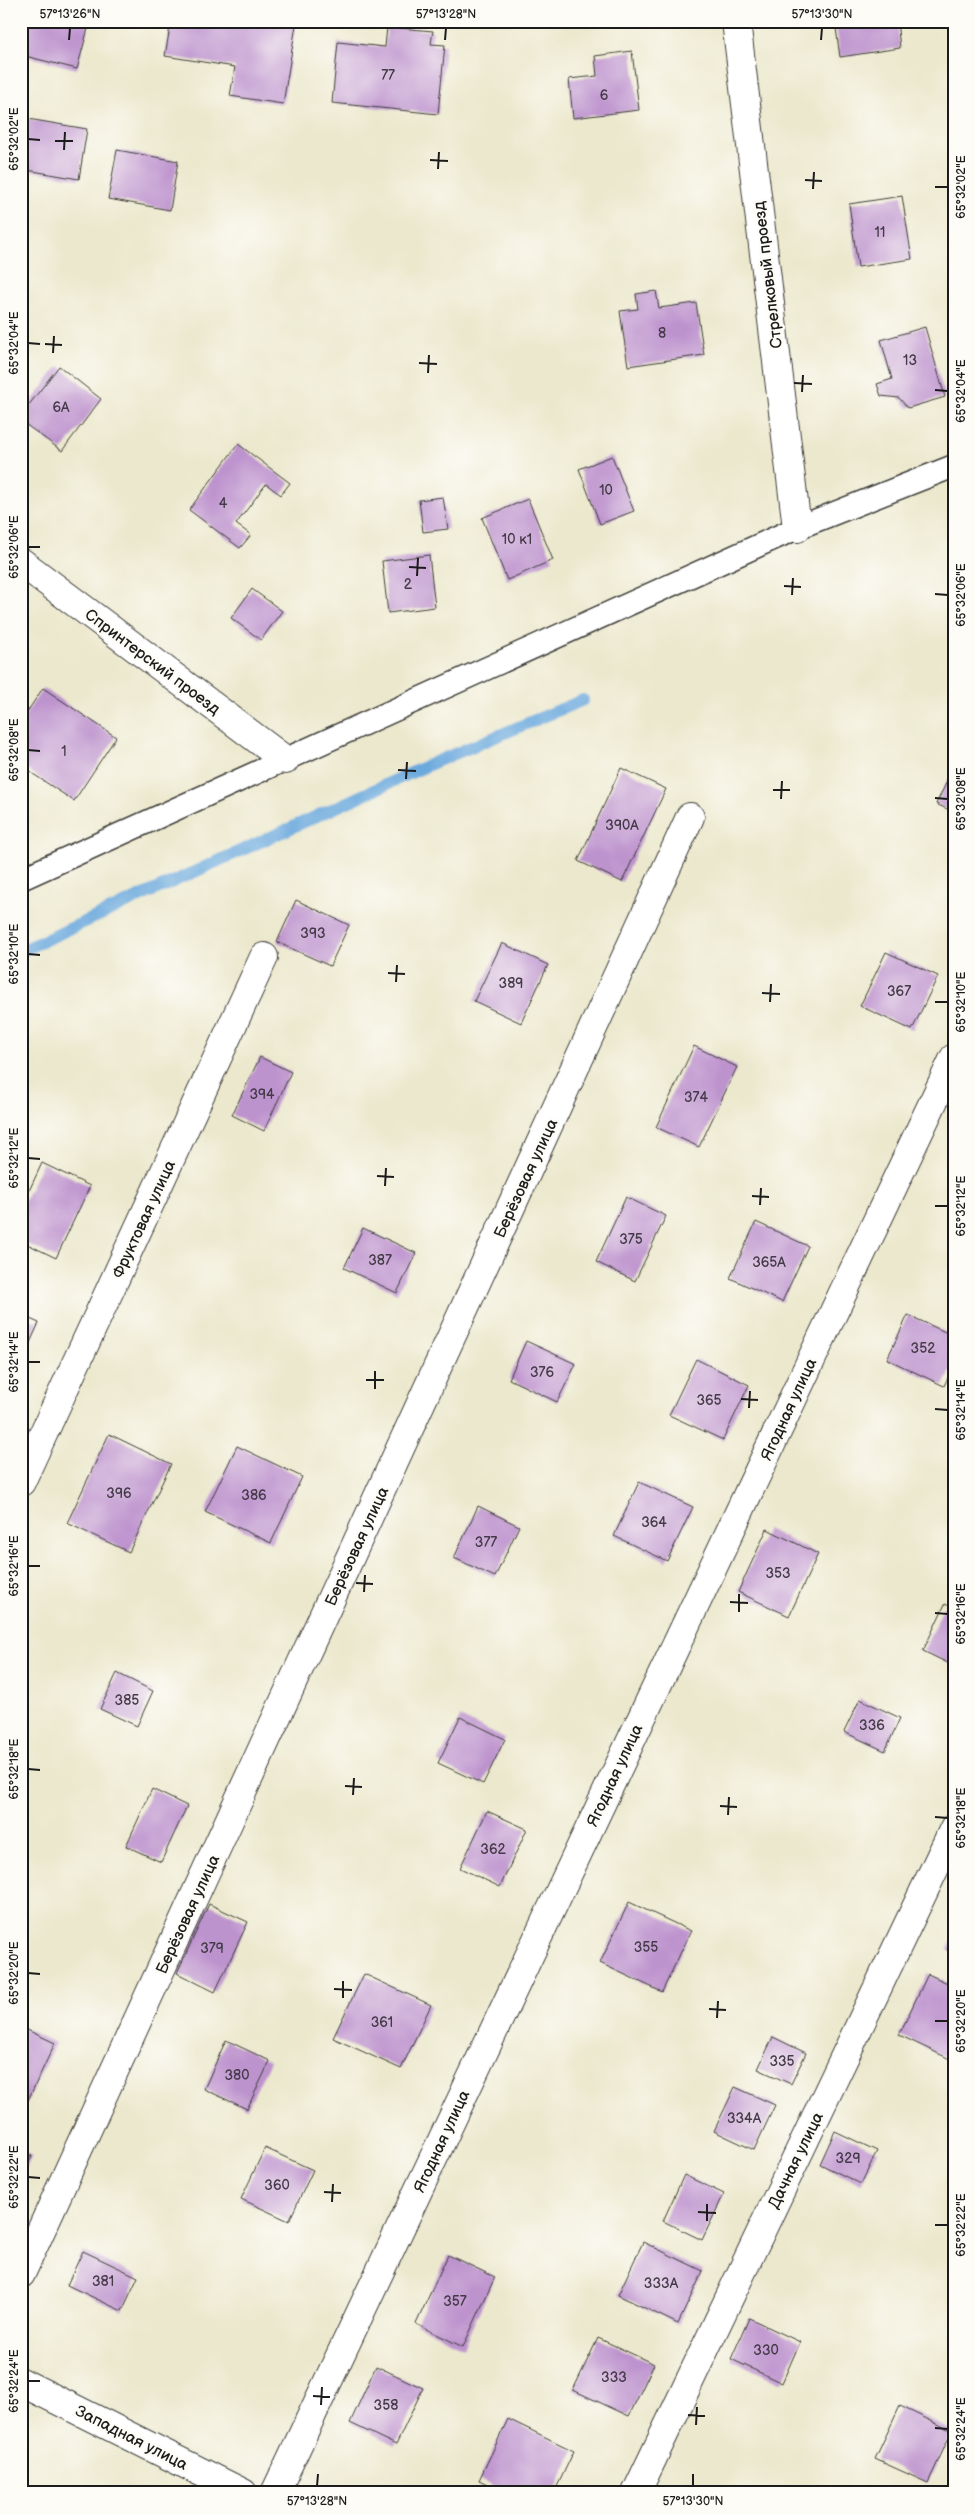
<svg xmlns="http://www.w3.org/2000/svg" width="975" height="2514" font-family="'Balsamiq Sans',sans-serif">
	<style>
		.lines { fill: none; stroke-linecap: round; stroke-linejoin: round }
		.stream { stroke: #6aa9dd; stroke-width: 12 }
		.building { fill: #bd93ce }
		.service-casing { stroke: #3b3b37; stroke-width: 25 }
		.minor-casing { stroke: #3b3b37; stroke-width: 30 }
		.service { stroke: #fff; stroke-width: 22 }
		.minor { stroke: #fff; stroke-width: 28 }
		.ticks { fill: none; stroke: #1c1c1c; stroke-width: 2 }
		.labels { text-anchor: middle; stroke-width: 5; stroke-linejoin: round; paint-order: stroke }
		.number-label { font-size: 14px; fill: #443a48 }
		.street-label { font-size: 16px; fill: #1c1c1c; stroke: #fdfcf7 }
		.neatline { fill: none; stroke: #1c1c1c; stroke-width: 2 }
		.ticks-label { font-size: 12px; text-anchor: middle; fill: #1c1c1c }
	</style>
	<rect width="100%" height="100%" fill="#fdfcf7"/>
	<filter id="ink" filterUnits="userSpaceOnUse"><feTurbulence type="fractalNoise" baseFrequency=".02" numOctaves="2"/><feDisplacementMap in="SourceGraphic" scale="10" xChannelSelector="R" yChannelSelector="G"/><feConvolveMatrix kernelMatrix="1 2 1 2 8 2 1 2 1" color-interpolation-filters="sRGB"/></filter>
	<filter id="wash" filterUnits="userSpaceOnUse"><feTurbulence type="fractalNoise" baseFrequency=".0096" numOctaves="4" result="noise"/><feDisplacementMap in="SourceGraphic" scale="20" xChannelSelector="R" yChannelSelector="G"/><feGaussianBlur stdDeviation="1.12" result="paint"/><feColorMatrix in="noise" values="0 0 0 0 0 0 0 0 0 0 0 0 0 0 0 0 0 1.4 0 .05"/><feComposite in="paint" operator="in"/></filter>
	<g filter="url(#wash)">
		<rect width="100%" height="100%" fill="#ece8cd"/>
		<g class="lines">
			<path class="stream" d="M21,951L433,763L583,700"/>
		</g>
		<g id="blocks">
			<path class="building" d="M21,21H90L77,69L21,55Z
				M171,21H272L296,25L283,104L230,96L235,67L165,56Z
				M835,21H897L900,48L840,57Z
				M387,27L433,31L431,44L445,45L438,114L332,103L338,42L385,47Z
				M632,51L639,110L573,118L569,79L597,76L595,56Z
				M28,119L87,129L79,179L21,169Z
				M117,150L178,161L170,210L108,199Z
				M902,196L912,259L858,267L849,204Z
				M656,291L659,308L696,303L704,355L628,366L620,311L638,309L636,294Z
				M925,327L945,397L908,408L899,398L881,396L877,384L892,379L881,340Z
				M59,366L101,399L62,451L21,421V415Z
				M238,444L290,483L281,495L266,484L236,524L251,535L240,548L189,510Z
				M612,456L634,511L600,524L579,469Z
				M443,497L448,529L423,532L419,500Z
				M528,499L553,560L507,580L482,518Z
				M429,555L435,607L388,613L382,561Z
				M252,589L282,611L261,640L231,618Z
				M43,688L116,737L74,801L21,766V721Z
				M954,767V812L936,804Z
				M621,768L666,789L622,882L578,861Z
				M296,900L349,925L330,966L277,942Z
				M502,943L548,965L521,1023L474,1001Z
				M886,952L938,976L912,1030L860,1006Z
				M694,1046L737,1067L699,1147L656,1127Z
				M260,1057L291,1072L264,1131L232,1115Z
				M42,1163L90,1186L56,1258L21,1241V1208Z
				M626,1197L666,1216L635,1281L596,1262Z
				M756,1222L808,1246L782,1302L730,1278Z
				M363,1228L416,1253L397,1293L344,1268Z
				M21,1315L39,1323L21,1362Z
				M908,1315L954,1336V1365L944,1386L887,1359Z
				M526,1341L576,1364L557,1402L509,1379Z
				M696,1359L749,1385L723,1440L669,1415Z
				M109,1434L171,1464L129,1552L67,1523Z
				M237,1446L302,1477L271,1543L205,1512Z
				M639,1482L693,1507L667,1561L614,1536Z
				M478,1506L519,1526L495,1577L454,1558Z
				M767,1529L818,1554L789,1616L738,1592Z
				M945,1604L954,1608V1666L923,1651Z
				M117,1673L153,1691L137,1726L100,1709Z
				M860,1699L900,1718L885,1751L844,1732Z
				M460,1717L505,1739L483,1784L438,1763Z
				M152,1789L187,1806L161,1862L126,1846Z
				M487,1811L527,1829L500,1887L460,1868Z
				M629,1902L691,1931L662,1992L600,1963Z
				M209,1904L248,1922L215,1992L177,1973Z
				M954,1935V1953L947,1950Z
				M364,1974L431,2005L401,2069L333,2038Z
				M928,1974L954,1986V2061L899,2035Z
				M21,2027L55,2043L21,2115Z
				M773,2037L806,2053L791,2084L758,2069Z
				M226,2040L270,2061L247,2109L204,2089Z
				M735,2087L775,2105L754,2150L714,2131Z
				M835,2131L877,2151L861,2184L820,2164Z
				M265,2148L313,2170L289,2221L241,2199Z
				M21,2151L32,2156L21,2178Z
				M684,2175L724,2194L702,2240L663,2221Z
				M643,2242L703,2271L678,2324L618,2295Z
				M83,2251L138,2277L122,2311L67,2285Z
				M448,2255L495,2277L463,2347L416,2324Z
				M749,2318L800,2342L782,2383L731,2359Z
				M598,2338L654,2364L629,2416L573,2390Z
				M376,2366L423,2388L396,2445L350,2423Z
				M900,2406L952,2431L928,2483L875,2459Z
				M508,2419L574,2451L554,2493H506L479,2480Z"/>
		</g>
	</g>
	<g filter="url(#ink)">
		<use href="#blocks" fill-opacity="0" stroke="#3b3b37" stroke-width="1"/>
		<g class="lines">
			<defs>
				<path id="service" d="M21,879L797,528L954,466"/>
				<path id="minor" d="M736,21L797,528
					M21,562L285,760
					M21,1482L264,957
					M21,2274L690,817
					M21,2382L243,2493
					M275,2493L954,1058
					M636,2493L954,1828"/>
			</defs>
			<use href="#service" class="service-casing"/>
			<use href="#minor" class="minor-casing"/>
			<use href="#service" class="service"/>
			<use href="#minor" class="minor"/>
		</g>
	</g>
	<path class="ticks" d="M69,40L70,28M445,40L446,28M821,40L822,28M28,139L40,140M55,141H73M64,150L65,132M430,160L448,161M438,169L439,152M805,180L822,181M935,187H948M813,189L814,172M28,343L40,344M45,344L62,345M53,353L54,336M419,363L437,364M428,373L429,355M794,383L812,384M935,390L948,391M802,392L803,375M28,547H40M409,567L426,568M417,576L418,558M784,586L801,587M935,594L948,595M792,595L793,578M28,750L40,751M398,770L416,771M406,779L407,762M773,790H790M935,798L948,799M781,799L782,781M28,954L40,955M388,973L405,974M396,982L397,965M762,993L780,994M770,1002L771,984M935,1002H948M28,1158L40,1159M377,1176L394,1177M385,1186L386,1168M752,1196L769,1197M760,1205L761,1188M935,1206H948M28,1362H40M366,1380H384M375,1389V1371M741,1399L758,1400M749,1408L750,1391M935,1409L948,1410M28,1566H40M356,1583L373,1584M364,1592L365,1575M730,1602L748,1603M739,1612V1594M935,1613L948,1614M28,1769L40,1770M345,1786L362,1787M353,1795L354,1778M720,1806L737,1807M728,1815L729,1797M935,1817L948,1818M28,1973L40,1974M334,1989L352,1990M343,1998V1981M709,2009L726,2010M717,2018L718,2001M935,2021H948M28,2177L40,2178M324,2192L341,2193M332,2202L333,2184M698,2212L716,2213M707,2221V2204M935,2225H948M28,2381H40M313,2396L330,2397M321,2405L322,2387M688,2415L705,2416M696,2425L697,2407M935,2428L948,2429M317,2486L318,2474M693,2486V2474"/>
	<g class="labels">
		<g class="number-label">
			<text x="388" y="80">77</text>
			<text x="604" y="100">6</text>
			<text x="880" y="237">11</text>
			<text x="662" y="338">8</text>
			<text x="910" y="365">13</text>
			<text x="61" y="412">6А</text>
			<text x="606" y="495">10</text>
			<text x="223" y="508">4</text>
			<text x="517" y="544">10 к1</text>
			<text x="408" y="589">2</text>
			<text x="64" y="756">1</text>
			<text x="622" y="830">390А</text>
			<text x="313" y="938">393</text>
			<text x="511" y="988">389</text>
			<text x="899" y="996">367</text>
			<text x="262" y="1099">394</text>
			<text x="696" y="1102">374</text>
			<text x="631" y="1244">375</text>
			<text x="380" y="1265">387</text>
			<text x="769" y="1267">365А</text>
			<text x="923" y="1353">352</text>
			<text x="542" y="1377">376</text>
			<text x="709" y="1405">365</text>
			<text x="119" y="1498">396</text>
			<text x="254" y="1500">386</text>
			<text x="654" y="1527">364</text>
			<text x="486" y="1547">377</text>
			<text x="778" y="1578">353</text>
			<text x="127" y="1705">385</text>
			<text x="872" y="1730">336</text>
			<text x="493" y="1854">362</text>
			<text x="646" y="1952">355</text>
			<text x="212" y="1953">379</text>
			<text x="382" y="2027">361</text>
			<text x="782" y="2066">335</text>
			<text x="237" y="2080">380</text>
			<text x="744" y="2123">334А</text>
			<text x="848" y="2163">329</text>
			<text x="277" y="2190">360</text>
			<text x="103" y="2286">381</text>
			<text x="661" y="2288">333А</text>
			<text x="455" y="2306">357</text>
			<text x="766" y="2355">330</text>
			<text x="614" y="2382">333</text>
			<text x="386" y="2410">358</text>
		</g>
		<g class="street-label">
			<text transform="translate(767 275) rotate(-97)" y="6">Стрелковый проезд</text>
			<text transform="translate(153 661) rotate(37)" y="6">Спринтерский проезд</text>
			<text transform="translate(525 1178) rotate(-65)" y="6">Берёзовая улица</text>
			<text transform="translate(143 1219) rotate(-65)" y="6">Фруктовая улица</text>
			<text transform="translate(788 1409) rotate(-65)" y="6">Ягодная улица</text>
			<text transform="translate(356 1546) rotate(-65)" y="6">Берёзовая улица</text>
			<text transform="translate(614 1775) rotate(-65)" y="6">Ягодная улица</text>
			<text transform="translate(187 1914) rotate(-65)" y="6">Берёзовая улица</text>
			<text transform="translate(441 2141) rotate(-65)" y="6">Ягодная улица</text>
			<text transform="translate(795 2160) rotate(-64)" y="6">Дачная улица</text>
			<text transform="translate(132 2437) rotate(27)" y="6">Западная улица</text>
		</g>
	</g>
	<rect width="975" height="2514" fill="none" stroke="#fdfcf7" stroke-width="55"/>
	<rect x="28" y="28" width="920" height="2458" class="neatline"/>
	<g class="ticks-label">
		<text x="70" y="18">57°13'26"N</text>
		<text x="446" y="18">57°13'28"N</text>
		<text x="822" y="18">57°13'30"N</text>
		<text transform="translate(14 139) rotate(-90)" y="4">65°32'02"E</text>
		<text transform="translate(961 187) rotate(-90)" y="4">65°32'02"E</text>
		<text transform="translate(14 343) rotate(-90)" y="4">65°32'04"E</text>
		<text transform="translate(961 391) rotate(-90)" y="4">65°32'04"E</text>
		<text transform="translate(14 547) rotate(-90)" y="4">65°32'06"E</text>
		<text transform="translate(961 595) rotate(-90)" y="4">65°32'06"E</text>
		<text transform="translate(14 750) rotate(-90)" y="4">65°32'08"E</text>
		<text transform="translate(961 799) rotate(-90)" y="4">65°32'08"E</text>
		<text transform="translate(14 954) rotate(-90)" y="4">65°32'10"E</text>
		<text transform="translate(961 1002) rotate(-90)" y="4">65°32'10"E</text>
		<text transform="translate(14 1158) rotate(-90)" y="4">65°32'12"E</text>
		<text transform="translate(961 1206) rotate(-90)" y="4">65°32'12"E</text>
		<text transform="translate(14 1362) rotate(-90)" y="4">65°32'14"E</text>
		<text transform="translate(961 1410) rotate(-90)" y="4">65°32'14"E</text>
		<text transform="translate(14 1566) rotate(-90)" y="4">65°32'16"E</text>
		<text transform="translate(961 1614) rotate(-90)" y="4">65°32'16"E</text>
		<text transform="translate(14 1769) rotate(-90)" y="4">65°32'18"E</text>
		<text transform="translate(961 1818) rotate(-90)" y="4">65°32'18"E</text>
		<text transform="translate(14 1973) rotate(-90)" y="4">65°32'20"E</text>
		<text transform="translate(961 2021) rotate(-90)" y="4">65°32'20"E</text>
		<text transform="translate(14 2177) rotate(-90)" y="4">65°32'22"E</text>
		<text transform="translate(961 2225) rotate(-90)" y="4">65°32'22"E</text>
		<text transform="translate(14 2381) rotate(-90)" y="4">65°32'24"E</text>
		<text transform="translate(961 2429) rotate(-90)" y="4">65°32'24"E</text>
		<text x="317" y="2505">57°13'28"N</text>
		<text x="693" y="2505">57°13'30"N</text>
	</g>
</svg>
